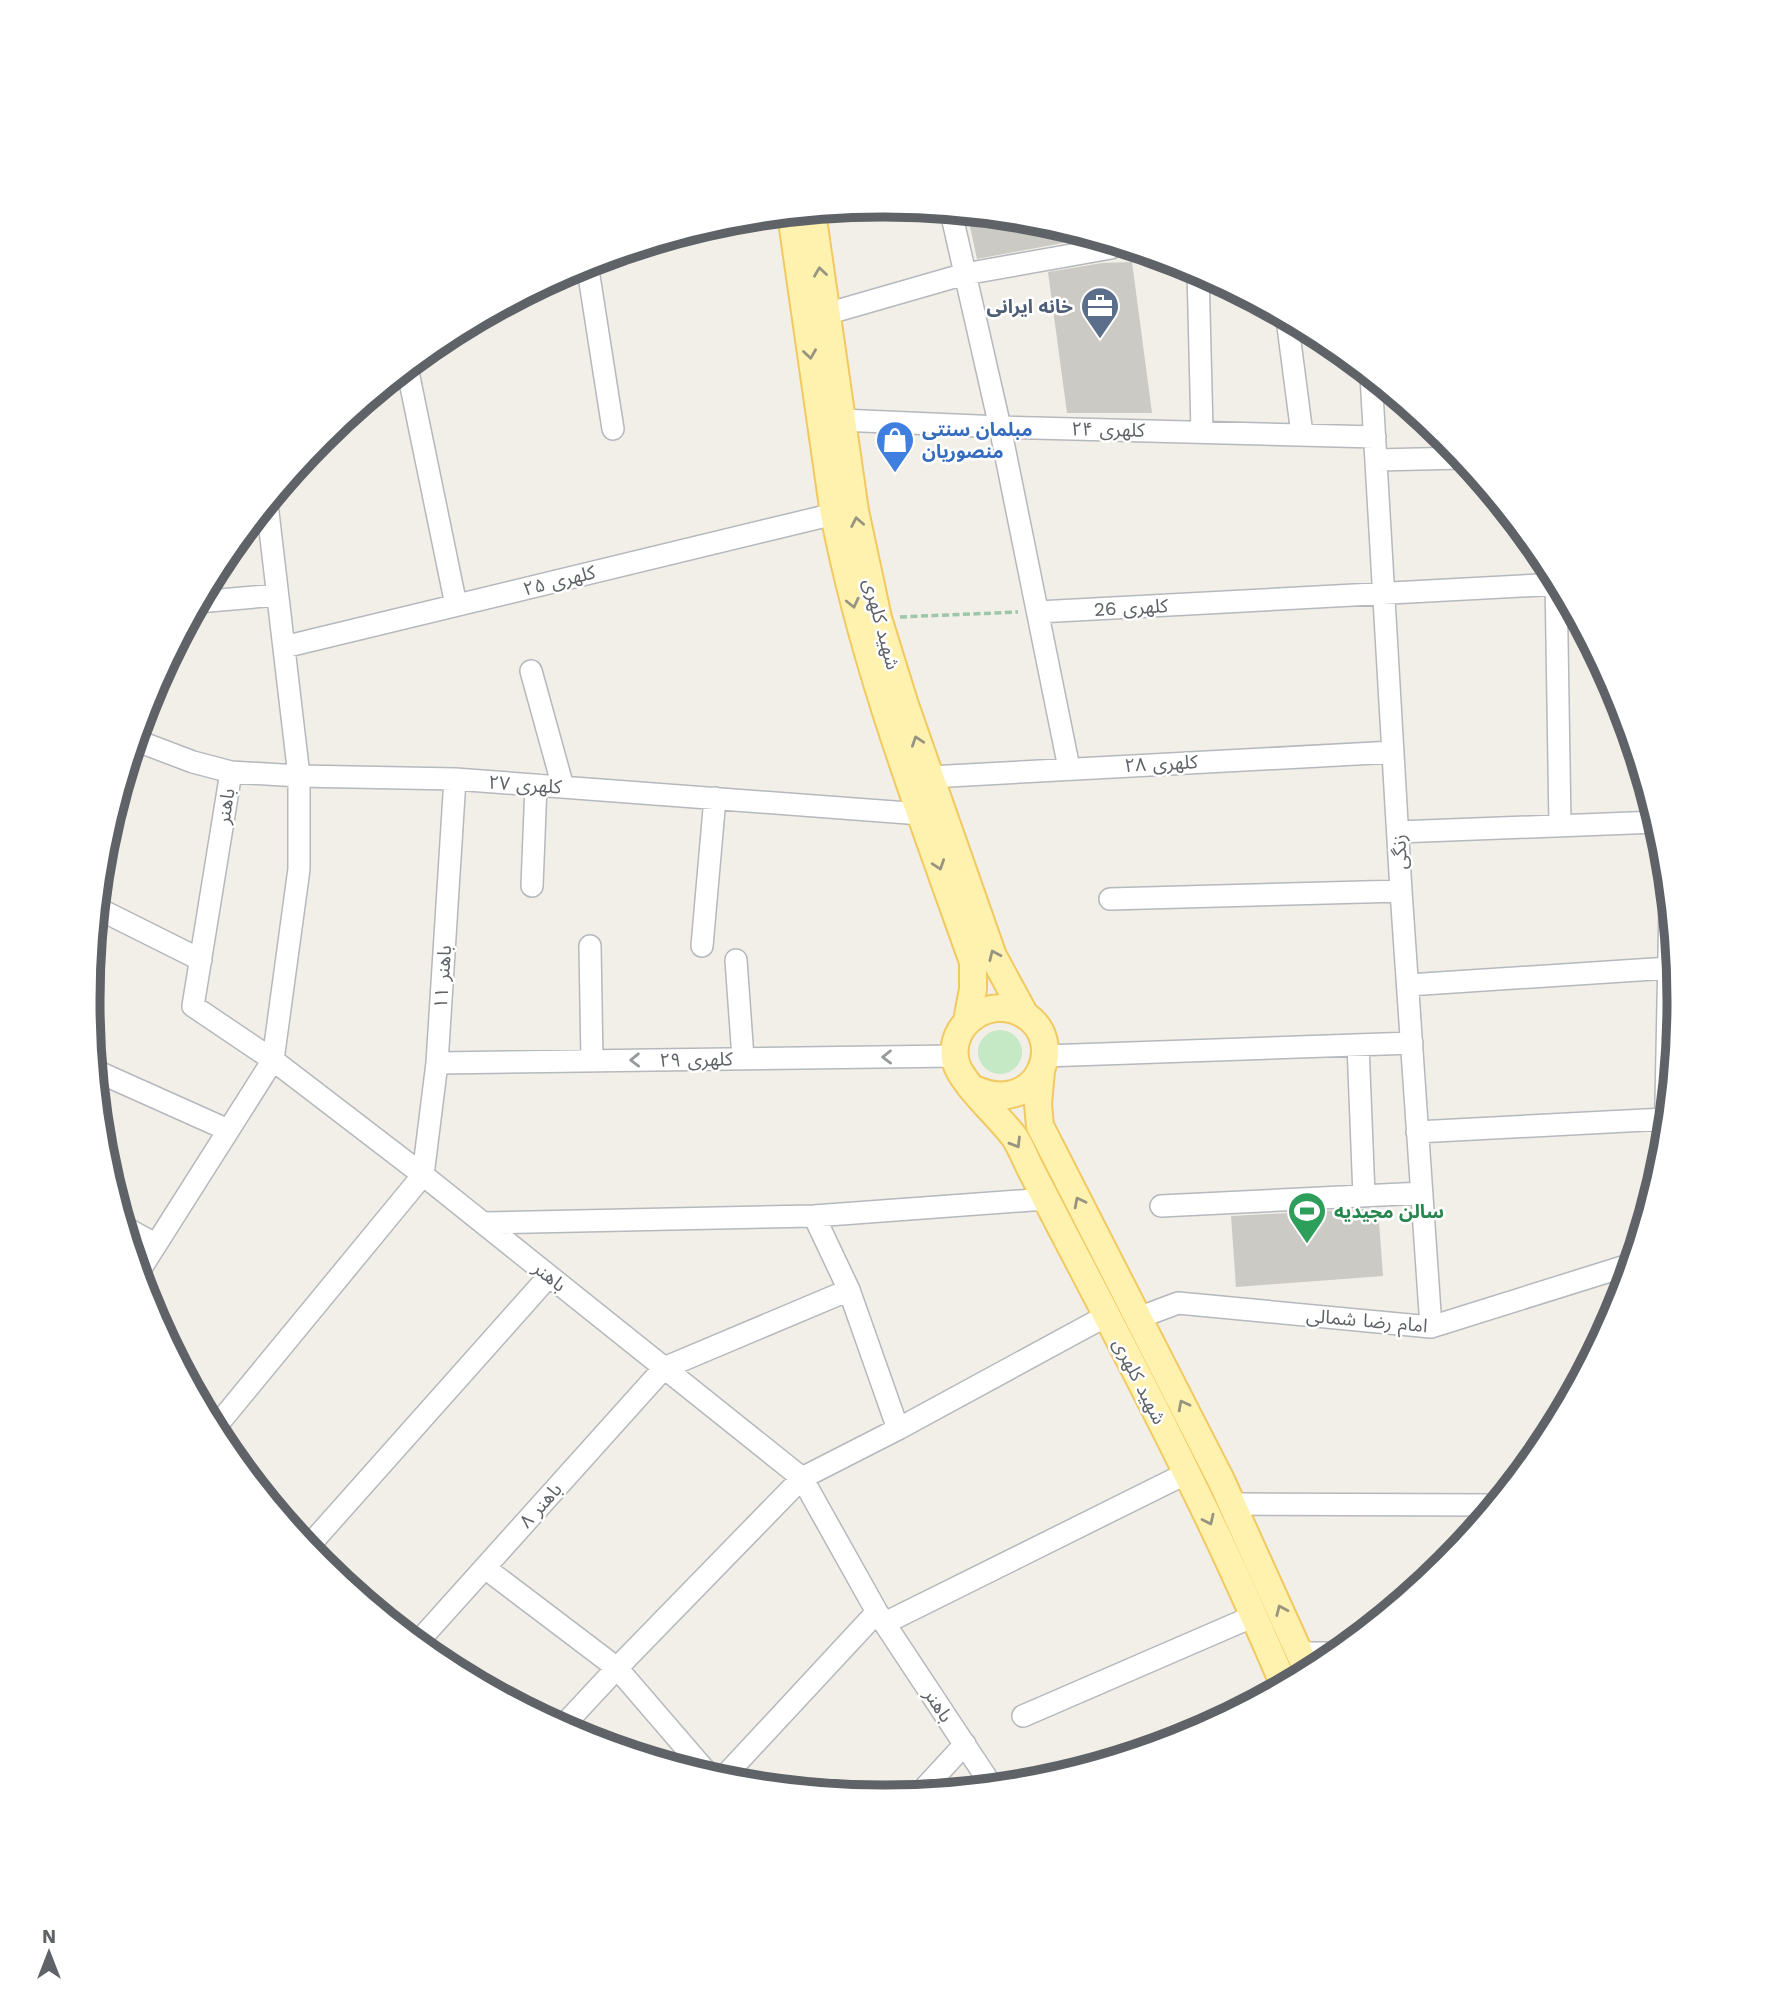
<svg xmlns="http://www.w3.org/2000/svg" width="1767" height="2002" font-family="'Work Sans','Noto Sans Arabic',sans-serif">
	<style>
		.green { fill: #c5e8c5 }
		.building { fill: #cccac5 }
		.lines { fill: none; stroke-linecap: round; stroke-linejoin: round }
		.minor-casing { stroke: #b5b8bc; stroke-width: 24 }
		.major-casing { stroke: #f2c960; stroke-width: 30 }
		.path { stroke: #9cc7a9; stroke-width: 3.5; stroke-dasharray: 7 3.5; stroke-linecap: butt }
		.minor { stroke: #fff; stroke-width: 21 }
		.major { stroke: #fff2af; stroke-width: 26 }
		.oneway { stroke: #979581 }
		.oneway2 { stroke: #979a9d }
		.labels { text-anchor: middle; stroke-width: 5; stroke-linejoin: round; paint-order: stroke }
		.service-label { font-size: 19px; font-weight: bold; fill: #4e5e75; stroke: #fff; text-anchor: end }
		.shop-label { font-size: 19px; font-weight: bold; fill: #366cbe; stroke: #fff; text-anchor: start }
		.street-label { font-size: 19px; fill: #5f6368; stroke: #fff }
		.leisure-label { font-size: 19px; font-weight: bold; fill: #27864d; stroke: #fff; text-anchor: start }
		.rim { fill: none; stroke: #5f6368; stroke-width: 9 }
	</style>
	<rect width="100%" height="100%" fill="#f1efe8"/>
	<path class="green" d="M978 1052a22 22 0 1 1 44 0a22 22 0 1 1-44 0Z"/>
	<path class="building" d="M967,213L1039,220L1095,237L977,259Z
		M1132,262L1152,413H1067L1048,272L1102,263Z
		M1378,1208L1383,1276L1236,1287L1231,1216Z"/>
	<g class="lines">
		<defs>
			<path id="minor" d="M951,212L1000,427L1069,768
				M587,263L613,429
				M1198,271L1202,431
				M826,314L965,274L1111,248L1110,242
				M1287,319L1302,434
				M407,367L456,605
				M1371,376L1401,891L1431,1327
				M841,420L1000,427L1375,437
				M1377,460L1463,458
				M1556,579L1560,825
				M198,602L277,595
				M1038,612L1559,584
				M284,647L834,514
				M531,671L563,787
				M135,740L193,762L231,772L299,776L455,779L921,814
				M231,772L193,1006L273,1060L423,1175L802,1478L877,1612L992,1786
				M930,777L1393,752
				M1398,832L1657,822
				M532,886L536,785
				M1110,899L1401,891
				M97,908L201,960
				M590,946L592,1061
				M702,946L715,798
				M736,960L743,1058
				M1408,985L1669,968
				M1358,1045L1364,1196
				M1045,1056L1412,1043
				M437,1063L955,1056
				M94,1070L228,1130
				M1417,1132L1664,1119
				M1665,1151L1670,904
				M1161,1206L1422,1193
				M814,1216L849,1290L898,1429
				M483,1223L814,1216L1046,1199
				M124,1227L155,1244
				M138,1273L273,1060L299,869V776L267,504
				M1138,1318L1178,1303L1431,1327L1632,1264
				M214,1429L423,1175L437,1063L455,779
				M1233,1504L1495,1505
				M307,1548L549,1276
				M485,1568L617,1668L710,1776
				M885,1623L1187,1473
				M417,1643L664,1368L849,1290
				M1300,1653H1338
				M1023,1716L1254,1616
				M562,1727L617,1668L802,1478L898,1429L1106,1316
				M721,1780L877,1612
				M920,1793L965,1744"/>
			<path id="major" d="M812,212L855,511L878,618L905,705L993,956L1025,1015
				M791,214L834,514C864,668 921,815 973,962V989L967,1021
				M1041,1071L1038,1104L1040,1126L1221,1480L1308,1672
				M974,1089C1038,1118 1069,1040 1023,1014C990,995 946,1024 956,1063C962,1084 1001,1118 1015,1138C1020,1146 1025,1157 1029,1166C1085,1275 1143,1382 1196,1492C1227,1555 1256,1620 1284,1685"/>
		</defs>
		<use href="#minor" class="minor-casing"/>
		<use href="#major" class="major-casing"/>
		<path class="path" d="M900,617L1018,612"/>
		<use href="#minor" class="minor"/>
		<use href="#major" class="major"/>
	</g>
	<defs><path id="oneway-chevron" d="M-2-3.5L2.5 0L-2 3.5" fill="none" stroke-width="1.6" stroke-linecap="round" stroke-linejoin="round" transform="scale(1.75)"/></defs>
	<g class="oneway">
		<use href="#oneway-chevron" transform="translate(820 272) rotate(-98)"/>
		<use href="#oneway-chevron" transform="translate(810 354) rotate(82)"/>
		<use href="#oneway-chevron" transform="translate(857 522) rotate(-101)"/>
		<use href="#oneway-chevron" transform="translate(853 603) rotate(77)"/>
		<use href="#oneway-chevron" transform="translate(917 741) rotate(-109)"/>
		<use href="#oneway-chevron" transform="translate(939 865) rotate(71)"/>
		<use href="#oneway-chevron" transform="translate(994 955) rotate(-114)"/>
		<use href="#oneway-chevron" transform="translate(1016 1143) rotate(59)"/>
		<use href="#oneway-chevron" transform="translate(1079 1202) rotate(-117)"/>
		<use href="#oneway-chevron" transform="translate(1183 1405) rotate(-117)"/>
		<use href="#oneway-chevron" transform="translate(1209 1520) rotate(65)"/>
		<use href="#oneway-chevron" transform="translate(1281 1610) rotate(-114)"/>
	</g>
	<g class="oneway2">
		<use href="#oneway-chevron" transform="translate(887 1057) rotate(179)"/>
		<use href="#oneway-chevron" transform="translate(635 1060) rotate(179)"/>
	</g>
	<defs>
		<symbol id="office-pin" viewBox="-11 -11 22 30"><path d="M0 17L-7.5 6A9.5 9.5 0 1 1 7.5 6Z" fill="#5c6f8a" stroke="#fff"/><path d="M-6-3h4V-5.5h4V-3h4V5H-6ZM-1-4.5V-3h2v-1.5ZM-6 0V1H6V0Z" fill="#fff"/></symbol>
		<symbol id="shop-pin" viewBox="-11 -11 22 30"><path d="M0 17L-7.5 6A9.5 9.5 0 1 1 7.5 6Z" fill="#3f7fe0" stroke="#fff"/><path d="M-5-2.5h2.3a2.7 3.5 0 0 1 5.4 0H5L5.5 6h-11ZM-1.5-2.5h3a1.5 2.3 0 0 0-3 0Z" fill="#fff"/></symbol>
		<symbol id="stadium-pin" viewBox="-11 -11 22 30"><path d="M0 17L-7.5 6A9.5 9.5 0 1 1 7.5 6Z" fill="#2e9e5b" stroke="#fff"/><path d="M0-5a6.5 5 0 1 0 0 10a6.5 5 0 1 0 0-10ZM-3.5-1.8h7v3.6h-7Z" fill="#fff"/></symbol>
	</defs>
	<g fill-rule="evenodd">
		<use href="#office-pin" x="1078" y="284" width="44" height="60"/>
		<use href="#shop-pin" x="873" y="418" width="44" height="60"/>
		<use href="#stadium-pin" x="1285" y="1189" width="44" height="60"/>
	</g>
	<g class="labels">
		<g class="service-label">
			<text x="1073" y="313">خانه ایرانی</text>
		</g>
		<g class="shop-label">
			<text x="922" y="436">مبلمان سنتی<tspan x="922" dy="22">منصوریان</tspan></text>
		</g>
		<g class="street-label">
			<text transform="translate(1108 429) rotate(1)" y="7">کلهری ۲۴</text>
			<text transform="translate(559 580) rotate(-14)" y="7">کلهری ۲۵</text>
			<text transform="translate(1131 607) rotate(-3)" y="7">کلهری 26</text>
			<text transform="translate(882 624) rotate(75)" y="7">شهید کلهری</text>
			<text transform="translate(1161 763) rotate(-3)" y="7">کلهری ۲۸</text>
			<text transform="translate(525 784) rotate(4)" y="7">کلهری ۲۷</text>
			<text transform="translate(225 806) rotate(-81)" y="7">باهنر</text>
			<text transform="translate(1399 852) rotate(-93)" y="7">زنگی</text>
			<text transform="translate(442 977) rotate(-86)" y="7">باهنر ۱۱</text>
			<text transform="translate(696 1059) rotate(-1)" y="7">کلهری ۲۹</text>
			<text transform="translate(550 1276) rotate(39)" y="7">باهنر</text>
			<text transform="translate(1367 1320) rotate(5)" y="7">امام رضا شمالی</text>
			<text transform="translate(1140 1381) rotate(63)" y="7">شهید کلهری</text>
			<text transform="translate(540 1505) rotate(-48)" y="7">باهنر ۸</text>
			<text transform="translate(939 1705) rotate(57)" y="7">باهنر</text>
		</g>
		<g class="leisure-label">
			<text x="1334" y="1218">سالن مجیدیه</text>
		</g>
	</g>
	<path d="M0 0H1767V2002H0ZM883 217H884A783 783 0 0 1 1667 1000V1002A783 783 0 0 1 884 1785H883A783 783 0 0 1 100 1002V1000A783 783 0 0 1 883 217Z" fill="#fff" fill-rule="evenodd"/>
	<path class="rim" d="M883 217H884A783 783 0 0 1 1667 1000V1002A783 783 0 0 1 884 1785H883A783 783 0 0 1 100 1002V1000A783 783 0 0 1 883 217Z"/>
	<g transform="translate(49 1953)" stroke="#ffffff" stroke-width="5" paint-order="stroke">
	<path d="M0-5L12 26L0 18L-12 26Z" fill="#5f6368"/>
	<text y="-10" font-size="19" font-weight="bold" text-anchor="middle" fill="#5f6368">N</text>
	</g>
</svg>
